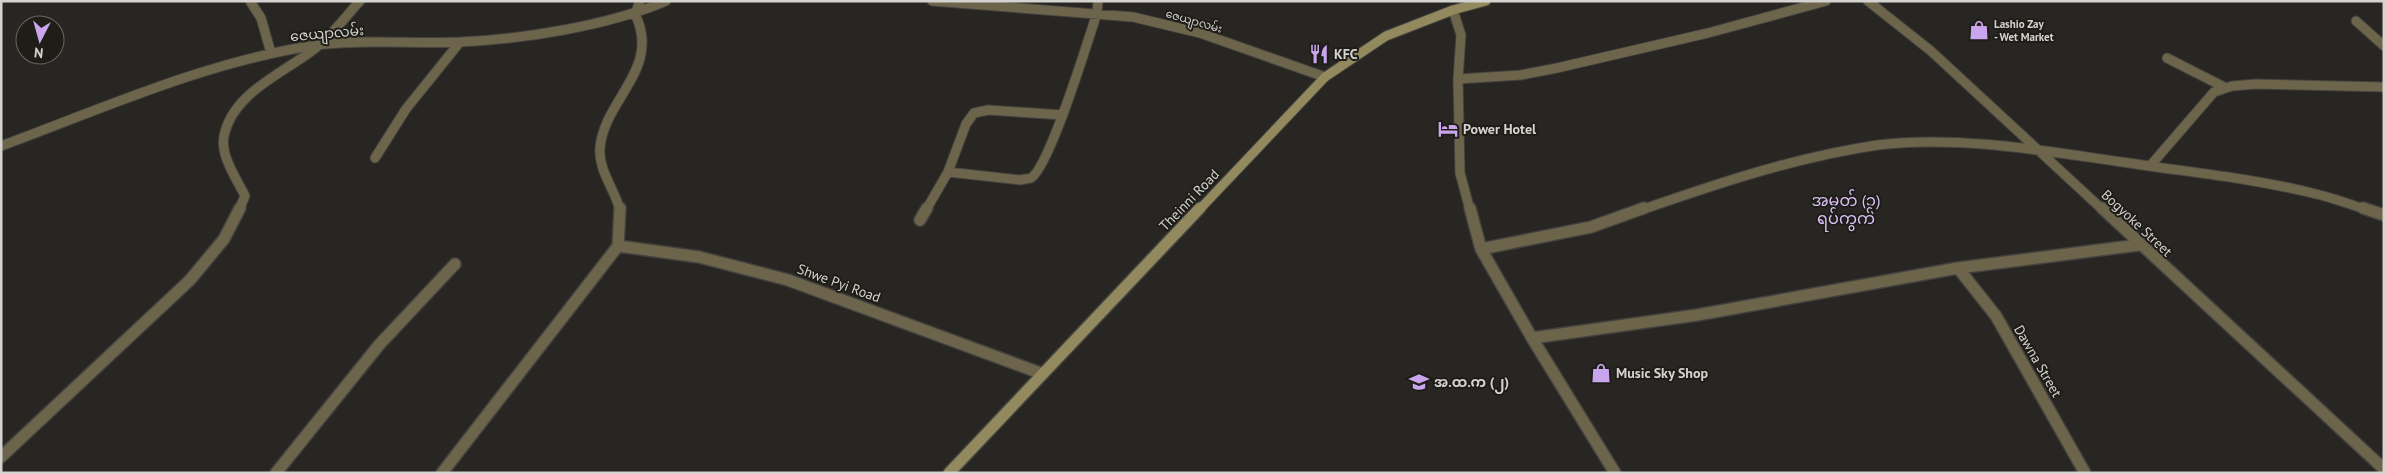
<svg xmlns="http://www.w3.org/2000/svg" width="2385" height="474" font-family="'PT Sans','Noto Sans Myanmar',sans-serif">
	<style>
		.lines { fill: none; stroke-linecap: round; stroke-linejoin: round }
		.minor-far1-casing { stroke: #43423e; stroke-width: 11 }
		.minor-casing { stroke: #43423e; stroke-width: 14 }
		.secondary-far1-casing { stroke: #43423e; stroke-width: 11 }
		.secondary-casing { stroke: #43423e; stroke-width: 14 }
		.minor-far1 { stroke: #6c654b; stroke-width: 9 }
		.minor { stroke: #6c654b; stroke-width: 11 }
		.secondary-far1 { stroke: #93895e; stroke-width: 9 }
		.secondary { stroke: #93895e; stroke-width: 11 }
		.labels { text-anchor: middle; stroke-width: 4; stroke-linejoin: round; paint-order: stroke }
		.far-street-label { font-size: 11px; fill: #d4d3d0; stroke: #1e1d18 }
		.far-poi-label { font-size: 11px; font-weight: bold; fill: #d4d3d0; stroke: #1e1d18; text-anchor: start }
		.street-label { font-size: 14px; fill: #d4d3d0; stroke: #1e1d18 }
		.poi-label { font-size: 14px; font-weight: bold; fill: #d4d3d0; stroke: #1e1d18; text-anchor: start }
		.quarter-label { font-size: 16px; fill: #dbc1f8; stroke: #1e1d18 }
	</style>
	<rect width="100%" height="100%" fill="#272622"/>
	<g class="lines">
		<defs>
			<path id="minor-far1" d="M250,1L261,18L271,53
				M932,1L1133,17L1200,33L1325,77
				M1868,1L1931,51L2103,210
				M1453,10L1461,35L1458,79L1460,173L1470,210
				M2356,21L2384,46
				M2167,58L2226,88
				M1458,79L1521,75L1557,68L1708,33L1826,1
				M1,146C104,108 208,61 317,45C364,39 412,44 460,42C524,39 607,26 666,1
				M375,158L406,109L460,42
				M2150,166L2214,92L2232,86L2256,84L2384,87
				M948,172L1020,180C1023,179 1029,179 1031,178C1050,166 1088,40 1097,13L1098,1
				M239,210L245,196C237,179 220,156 224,136C233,91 287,72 318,46C334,33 346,16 360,1
				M620,210C615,190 598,170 600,148C604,99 662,69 635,14L640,1
				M926,210L948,172L966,124L974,113L988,110L1063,115
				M1641,210C1719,183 1796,157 1878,145C1955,135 2045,151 2122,162C2186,172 2253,178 2316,194C2333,198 2350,204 2367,210"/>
			<path id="minor" d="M1470,208L1481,249L1532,338L1615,473
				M2102,208L2384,469
				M2363,208L2384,215
				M920,220L927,208
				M618,246L699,257L788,280L1043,374
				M1481,249L1591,227L1644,208
				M1958,268L1996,316L2085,473
				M1532,338L1697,315L1958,268L2139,245
				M1,457L190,280L224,239L240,208
				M276,473L379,345L455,264
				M442,473L618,246L620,208"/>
			<path id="secondary-far1" d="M1199,210L1325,77L1386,36L1453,10L1486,1"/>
			<path id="secondary" d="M949,473L1200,208"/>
		</defs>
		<use href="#minor-far1" class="minor-far1-casing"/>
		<use href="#minor" class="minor-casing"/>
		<use href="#secondary-far1" class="secondary-far1-casing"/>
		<use href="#secondary" class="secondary-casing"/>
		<use href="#minor-far1" class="minor-far1"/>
		<use href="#minor" class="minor"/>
		<use href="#secondary-far1" class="secondary-far1"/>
		<use href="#secondary" class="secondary"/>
	</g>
	<defs>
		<symbol id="shop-bare" viewBox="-9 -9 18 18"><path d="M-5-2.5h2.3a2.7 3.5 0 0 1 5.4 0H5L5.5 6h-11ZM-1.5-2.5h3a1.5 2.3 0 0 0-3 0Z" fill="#c9a5ee" stroke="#1e1d18" stroke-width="2.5" paint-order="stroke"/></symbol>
		<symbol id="restaurant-bare" viewBox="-9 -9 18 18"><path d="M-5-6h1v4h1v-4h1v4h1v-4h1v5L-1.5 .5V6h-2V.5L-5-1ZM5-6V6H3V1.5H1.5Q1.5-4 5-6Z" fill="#c9a5ee" stroke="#1e1d18" stroke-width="2.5" paint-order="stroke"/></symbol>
		<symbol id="hotel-bare" viewBox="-9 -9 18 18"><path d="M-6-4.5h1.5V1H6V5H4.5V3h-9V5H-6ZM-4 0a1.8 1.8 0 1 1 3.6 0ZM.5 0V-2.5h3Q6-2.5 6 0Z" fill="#c9a5ee" stroke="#1e1d18" stroke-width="2.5" paint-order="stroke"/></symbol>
		<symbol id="school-bare" viewBox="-9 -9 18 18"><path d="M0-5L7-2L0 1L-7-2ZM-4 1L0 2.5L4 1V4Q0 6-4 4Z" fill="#c9a5ee" stroke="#1e1d18" stroke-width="2.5" paint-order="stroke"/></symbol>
	</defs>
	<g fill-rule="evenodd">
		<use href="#shop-bare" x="1965" y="16" width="28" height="28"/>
		<use href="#restaurant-bare" x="1305" y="40" width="28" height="28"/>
		<use href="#hotel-bare" x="1434" y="115" width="28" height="28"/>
		<use href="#shop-bare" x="1587" y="359" width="28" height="28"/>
		<use href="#school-bare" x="1405" y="368" width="28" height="28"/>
	</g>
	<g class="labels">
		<g class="far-street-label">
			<text transform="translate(1194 21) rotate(16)" y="4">ဇေယျာလမ်း</text>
		</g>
		<g class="far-poi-label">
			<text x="1994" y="28">Lashio Zay<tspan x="1994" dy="13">- Wet Market</tspan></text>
		</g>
		<g class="street-label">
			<text transform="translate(327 33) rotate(-5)" y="5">ဇေယျာလမ်း</text>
			<text transform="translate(1189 200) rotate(-46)" y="5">Theinni Road</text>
			<text transform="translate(2137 223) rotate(43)" y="5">Bogyoke Street</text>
			<text transform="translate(839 283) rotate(20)" y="5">Shwe Pyi Road</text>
			<text transform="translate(2038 361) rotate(60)" y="5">Dawna Street</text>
		</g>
		<g class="poi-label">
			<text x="1334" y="59">KFC</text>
			<text x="1463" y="134">Power Hotel</text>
			<text x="1616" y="378">Music Sky Shop</text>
			<text x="1434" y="387">အ.ထ.က (၂)</text>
		</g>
		<g class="quarter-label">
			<text x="1846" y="206">အမှတ် (၃)<tspan x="1846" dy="18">ရပ်ကွက်</tspan></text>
		</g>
	</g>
	<rect width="2385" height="474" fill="none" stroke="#d4d3d0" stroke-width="5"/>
	<g transform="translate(40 40) rotate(186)"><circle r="24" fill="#1e1d18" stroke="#676662"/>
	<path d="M0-4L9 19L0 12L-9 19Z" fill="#c9a5ee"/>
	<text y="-8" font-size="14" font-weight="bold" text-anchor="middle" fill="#d4d3d0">N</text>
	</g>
</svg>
